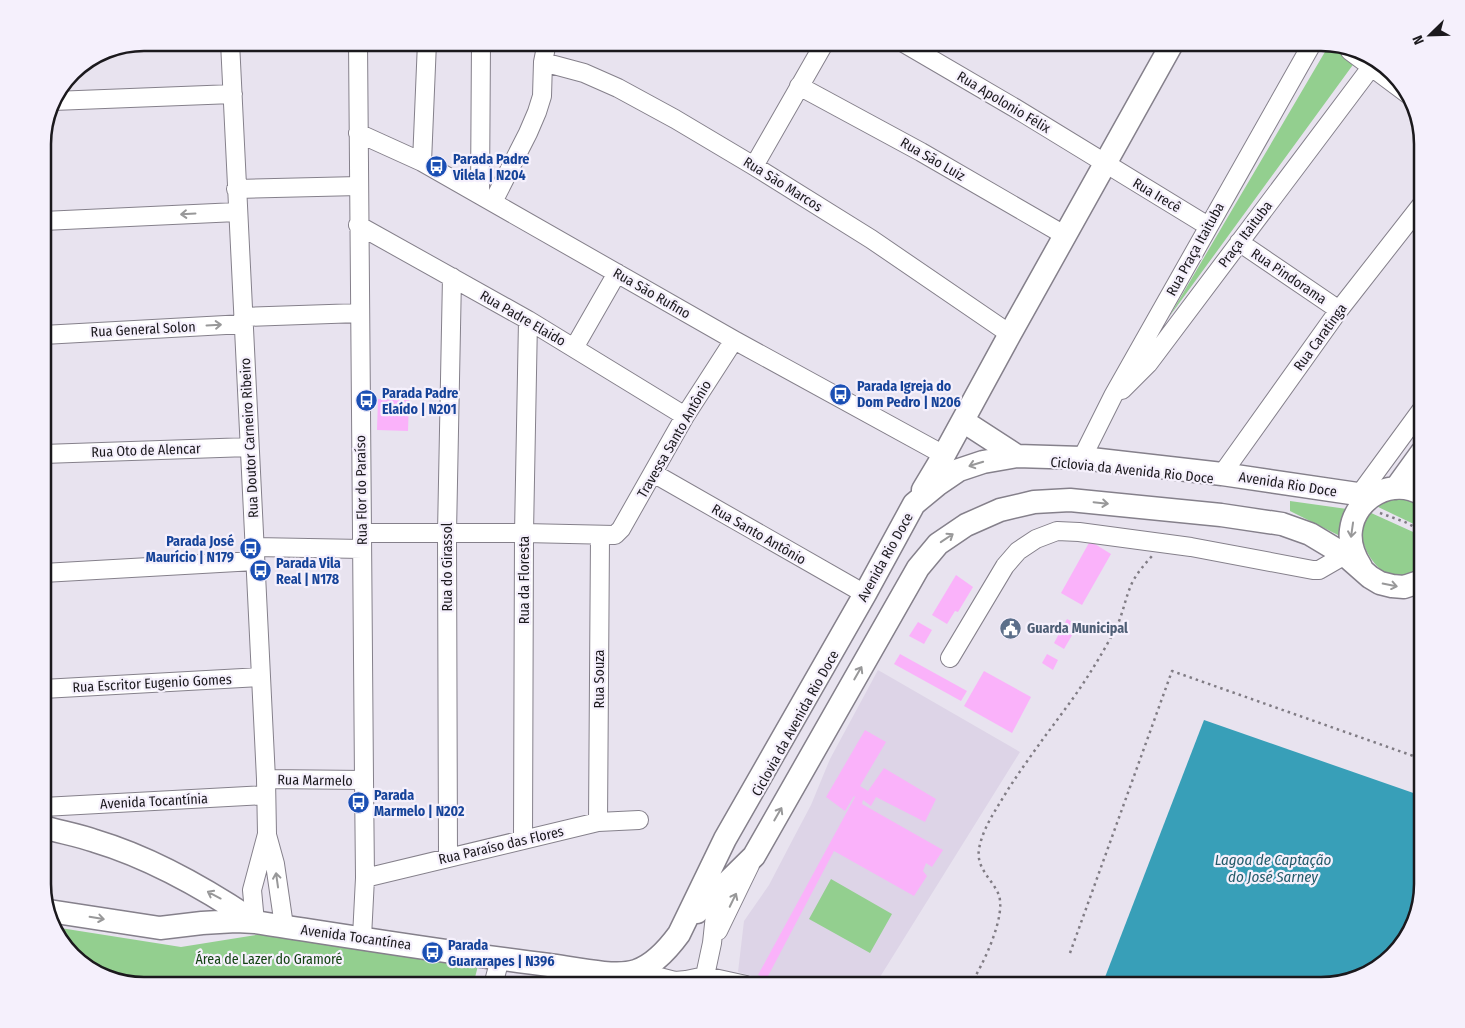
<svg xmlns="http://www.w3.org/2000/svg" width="1465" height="1028" font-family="'Fira Sans Condensed',sans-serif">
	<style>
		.built { fill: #ddd4e7 }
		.green { fill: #93cf8f }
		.water { fill: #389fb8 }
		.building { fill: #fab2fa }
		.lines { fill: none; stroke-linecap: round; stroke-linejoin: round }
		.minor-casing { stroke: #85808b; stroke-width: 20 }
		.major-casing { stroke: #85808b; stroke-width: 25 }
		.path { stroke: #807c84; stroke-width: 2.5; stroke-dasharray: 2.5 4; stroke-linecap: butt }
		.minor { stroke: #fff; stroke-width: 18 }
		.major { stroke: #fff; stroke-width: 22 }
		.oneway { stroke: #989899 }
		.labels { text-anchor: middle; stroke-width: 4.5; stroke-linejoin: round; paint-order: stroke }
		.street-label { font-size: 14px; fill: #1b191d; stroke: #f5f0fc }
		.transit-label { font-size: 14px; font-weight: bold; fill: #164399; stroke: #f5f0fc; text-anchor: start }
		.service-label { font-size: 14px; font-weight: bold; fill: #4e5e75; stroke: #f5f0fc; text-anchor: start }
		.park-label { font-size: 14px; fill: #144313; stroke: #f5f0fc }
		.water-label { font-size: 15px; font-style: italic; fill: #235a68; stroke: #f5f0fc }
		.rim { fill: none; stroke: #1b191d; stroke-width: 2.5 }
	</style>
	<rect width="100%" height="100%" fill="#e8e3ef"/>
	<path class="built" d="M878,670L1020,752L875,985H783L738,972L744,921L769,885L793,839L811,805L830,759Z"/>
	<path class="green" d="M1329,45L1337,47L1355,62L1169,317Z
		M1422,497V528L1374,505L1382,498Z
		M1290,501L1347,509L1342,537L1290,511Z
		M1369,512L1422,536V574C1415,576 1403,580 1396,578C1376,573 1359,546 1362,526C1363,521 1366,516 1369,512Z
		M831,879L892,914L870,953L809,919Z
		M54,927L181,947L268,933L479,962L473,985H144L87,968L56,935Z
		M515,976L584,980L583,985H512Z"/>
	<path class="water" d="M1204,720L1422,796V884L1405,941L1372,972L1321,985H1102Z"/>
	<path class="building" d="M378,399L409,400L408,431L377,430Z
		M1090,541L1111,554L1082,605L1061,593Z
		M956,575L973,587L958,612L955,611L947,624L932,615Z
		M1067,619L1078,625L1064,649L1054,643Z
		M918,622L932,630L924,644L909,636Z
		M900,654L967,691L961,701L894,664Z
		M1047,654L1058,660L1053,670L1042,663Z
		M984,671L1031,697L1012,733L964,706Z
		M865,730L886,742L860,786L868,791L884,768L936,799L925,822L876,797L871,806L863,800L862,804L943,850L932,867L926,863L923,871L927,876L914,896L834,851L767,978L758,975L855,797L854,796L845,811L826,797Z"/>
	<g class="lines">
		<defs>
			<path id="minor" d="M230,42L266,779L267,834L252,890L255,922
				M358,42L364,780L365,878L362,937
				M902,42L1015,108L1208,226
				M1350,51L1409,95
				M543,62L584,73L618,88L675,119L754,166L871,239L1010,334
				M799,86L921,152L1066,236
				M53,101L233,94
				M358,133L422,162L734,340L944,455
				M422,162L427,42
				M754,166L825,42
				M236,189L359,186
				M480,194L481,42
				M493,202L528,133L537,112L542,96L543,62L547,42
				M43,221L237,212
				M358,225L528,320L685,416
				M1239,242L1339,310
				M243,317L359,313
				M43,335L244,324
				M574,348L617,273
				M1122,390L1148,364L1372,66
				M43,454L249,447
				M1082,458L1113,396L1313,42
				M653,473L865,594
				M1222,474L1339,310L1422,204
				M1359,495L1422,409
				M362,533H524L615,535L621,529L685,416L734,340
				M255,547L362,549
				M43,573L255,561
				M950,658L1005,566L1018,551L1036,539L1057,531L1079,532L1191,547L1313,570H1319L1345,555
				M43,689L261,677
				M266,779L364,780
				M43,807L266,795
				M598,822L600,536
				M267,835L275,864L284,926
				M523,840L524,533L528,320
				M448,857L447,533L452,277
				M365,878L598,822L639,820
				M718,931L750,865
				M636,971L675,981L686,980L705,976L746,985
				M493,985L500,959
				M703,985L712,943L718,887"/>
			<path id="major" d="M963,421L1017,456
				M1396,488L1422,452
				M923,490L944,455L1010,334L1173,42
				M1361,567C1354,556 1349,544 1351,530C1355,497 1393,477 1422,494
				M43,827C60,832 78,835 95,841C152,858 206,889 255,922
				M49,911L160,928L202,923L236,921L255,922C353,937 451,953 549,965C572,968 615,978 636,971C654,965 668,949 679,934L725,839L865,594L914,504L937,485L959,470L983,462L1017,456L1082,458L1222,474L1371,496
				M697,912L754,856L918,568L938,544L966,525L1000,510L1034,502L1070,500L1221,515L1282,524L1310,534L1345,555L1370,577L1380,583L1392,586L1404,587L1422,581"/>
		</defs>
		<use href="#minor" class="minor-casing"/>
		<use href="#major" class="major-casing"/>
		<path class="path" d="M1380,513L1405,522L1422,531
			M1070,953L1172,671L1422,759
			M970,985C982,967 1008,914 998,893C991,878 976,868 979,849C983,827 996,810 1007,791C1027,760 1049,731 1071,701C1087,679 1102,654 1115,630C1123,615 1125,598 1132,583C1137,573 1144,565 1152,556"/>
		<use href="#minor" class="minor"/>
		<use href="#major" class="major"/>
	</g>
	<defs><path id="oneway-shaft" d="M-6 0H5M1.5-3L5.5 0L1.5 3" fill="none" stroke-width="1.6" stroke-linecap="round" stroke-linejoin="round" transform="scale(1.25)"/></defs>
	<g class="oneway">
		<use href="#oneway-shaft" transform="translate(188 214) rotate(177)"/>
		<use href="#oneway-shaft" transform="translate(214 325) rotate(-3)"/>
		<use href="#oneway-shaft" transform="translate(976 464) rotate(163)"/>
		<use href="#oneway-shaft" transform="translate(1101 503) rotate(6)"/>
		<use href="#oneway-shaft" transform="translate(1352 530) rotate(98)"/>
		<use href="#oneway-shaft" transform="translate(947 538) rotate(-34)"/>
		<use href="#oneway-shaft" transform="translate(1390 585) rotate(11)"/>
		<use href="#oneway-shaft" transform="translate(858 673) rotate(-60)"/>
		<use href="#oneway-shaft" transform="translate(778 814) rotate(-60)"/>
		<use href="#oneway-shaft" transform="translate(277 880) rotate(-98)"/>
		<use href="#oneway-shaft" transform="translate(214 895) rotate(-152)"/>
		<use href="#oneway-shaft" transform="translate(733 900) rotate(-64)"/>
		<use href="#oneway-shaft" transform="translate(97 918) rotate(9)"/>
	</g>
	<defs>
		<symbol id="bus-disc" viewBox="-11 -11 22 22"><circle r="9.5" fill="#1a4fb4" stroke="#f5f0fc"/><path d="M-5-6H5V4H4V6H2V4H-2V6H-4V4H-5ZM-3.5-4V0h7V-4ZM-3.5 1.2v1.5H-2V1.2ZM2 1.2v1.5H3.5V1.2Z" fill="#fff"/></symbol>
		<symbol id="civic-disc" viewBox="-11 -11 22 22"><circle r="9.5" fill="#5c6f8a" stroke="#f5f0fc"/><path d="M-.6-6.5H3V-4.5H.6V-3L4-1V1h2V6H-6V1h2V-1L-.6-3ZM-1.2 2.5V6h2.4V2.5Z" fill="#fff"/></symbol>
	</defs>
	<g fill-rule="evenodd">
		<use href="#bus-disc" x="424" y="154" width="25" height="25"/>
		<use href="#bus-disc" x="828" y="382" width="25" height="25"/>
		<use href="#bus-disc" x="354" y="388" width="25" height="25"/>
		<use href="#bus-disc" x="238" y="536" width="25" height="25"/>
		<use href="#bus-disc" x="248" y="558" width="25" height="25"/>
		<use href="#civic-disc" x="998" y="616" width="25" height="25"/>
		<use href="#bus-disc" x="346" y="790" width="25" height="25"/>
		<use href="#bus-disc" x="420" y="940" width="25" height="25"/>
	</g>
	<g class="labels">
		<g class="street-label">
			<text transform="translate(1004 102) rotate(31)" y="5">Rua Apolonio Félix</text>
			<text transform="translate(933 159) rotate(30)" y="5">Rua São Luiz</text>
			<text transform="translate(783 184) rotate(32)" y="5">Rua São Marcos</text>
			<text transform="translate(1157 195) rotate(31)" y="5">Rua Irecê</text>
			<text transform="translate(1245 234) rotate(-53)" y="5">Praça Itaituba</text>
			<text transform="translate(1195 249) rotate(-61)" y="5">Rua Praça Itaituba</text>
			<text transform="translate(1289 276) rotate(34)" y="5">Rua Pindorama</text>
			<text transform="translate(652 293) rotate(30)" y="5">Rua São Rufino</text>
			<text transform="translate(523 318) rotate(30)" y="5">Rua Padre Elaido</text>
			<text transform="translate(143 329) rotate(-3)" y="5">Rua General Solon</text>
			<text transform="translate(1320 337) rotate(-54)" y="5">Rua Caratinga</text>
			<text transform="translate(249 438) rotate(-93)" y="5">Rua Doutor Carneiro Ribeiro</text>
			<text transform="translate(674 439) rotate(-60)" y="5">Travessa Santo Antônio</text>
			<text transform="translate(146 450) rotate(-2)" y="5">Rua Oto de Alencar</text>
			<text transform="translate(1132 470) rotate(6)" y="5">Ciclovia da Avenida Rio Doce</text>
			<text transform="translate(1288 484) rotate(9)" y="5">Avenida Rio Doce</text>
			<text transform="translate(361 490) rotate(-91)" y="5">Rua Flor do Paraíso</text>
			<text transform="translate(759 534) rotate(30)" y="5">Rua Santo Antônio</text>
			<text transform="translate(885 557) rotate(-61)" y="5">Avenida Rio Doce</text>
			<text transform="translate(447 567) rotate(-90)" y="5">Rua do Girassol</text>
			<text transform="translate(524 580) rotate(-90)" y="5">Rua da Floresta</text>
			<text transform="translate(599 679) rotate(-90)" y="5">Rua Souza</text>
			<text transform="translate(152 683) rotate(-3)" y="5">Rua Escritor Eugenio Gomes</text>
			<text transform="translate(795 723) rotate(-61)" y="5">Ciclovia da Avenida Rio Doce</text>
			<text transform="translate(315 780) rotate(1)" y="5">Rua Marmelo</text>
			<text transform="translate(154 801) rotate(-3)" y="5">Avenida Tocantínia</text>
			<text transform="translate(501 845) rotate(-13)" y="5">Rua Paraíso das Flores</text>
			<text transform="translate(356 937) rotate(8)" y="5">Avenida Tocantínea</text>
		</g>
		<g class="transit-label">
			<text x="453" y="164">Parada Padre<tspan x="453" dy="16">Vilela | N204</tspan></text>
			<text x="857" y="391">Parada Igreja do<tspan x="857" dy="16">Dom Pedro | N206</tspan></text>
			<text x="382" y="398">Parada Padre<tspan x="382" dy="16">Elaído | N201</tspan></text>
			<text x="234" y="546" text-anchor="end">Parada José<tspan x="234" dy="16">Maurício | N179</tspan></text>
			<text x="276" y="568">Parada Vila<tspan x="276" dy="16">Real | N178</tspan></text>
			<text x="374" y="800">Parada<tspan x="374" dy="16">Marmelo | N202</tspan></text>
			<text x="448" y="950">Parada<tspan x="448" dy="16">Guararapes | N396</tspan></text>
		</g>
		<g class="service-label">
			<text x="1027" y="633">Guarda Municipal</text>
		</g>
		<g class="park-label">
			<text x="269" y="964">Área de Lazer do Gramoré</text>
		</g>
		<g class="water-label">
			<text x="1273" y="865">Lagoa de Captação<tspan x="1273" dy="17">do José Sarney</tspan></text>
		</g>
	</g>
	<path d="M0 0H1465V1028H0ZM144 51H1321A93 93 0 0 1 1414 144V884A93 93 0 0 1 1321 977H144A93 93 0 0 1 51 884V144A93 93 0 0 1 144 51Z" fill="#f5f0fc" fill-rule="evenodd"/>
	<path class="rim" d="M144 51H1321A93 93 0 0 1 1414 144V884A93 93 0 0 1 1321 977H144A93 93 0 0 1 51 884V144A93 93 0 0 1 144 51Z"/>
	<g transform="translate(1430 35) rotate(247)" stroke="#f5f0fc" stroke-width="4" paint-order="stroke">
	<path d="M0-4L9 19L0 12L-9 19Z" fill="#1b191d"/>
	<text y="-8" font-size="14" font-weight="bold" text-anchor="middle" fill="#1b191d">N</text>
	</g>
</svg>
